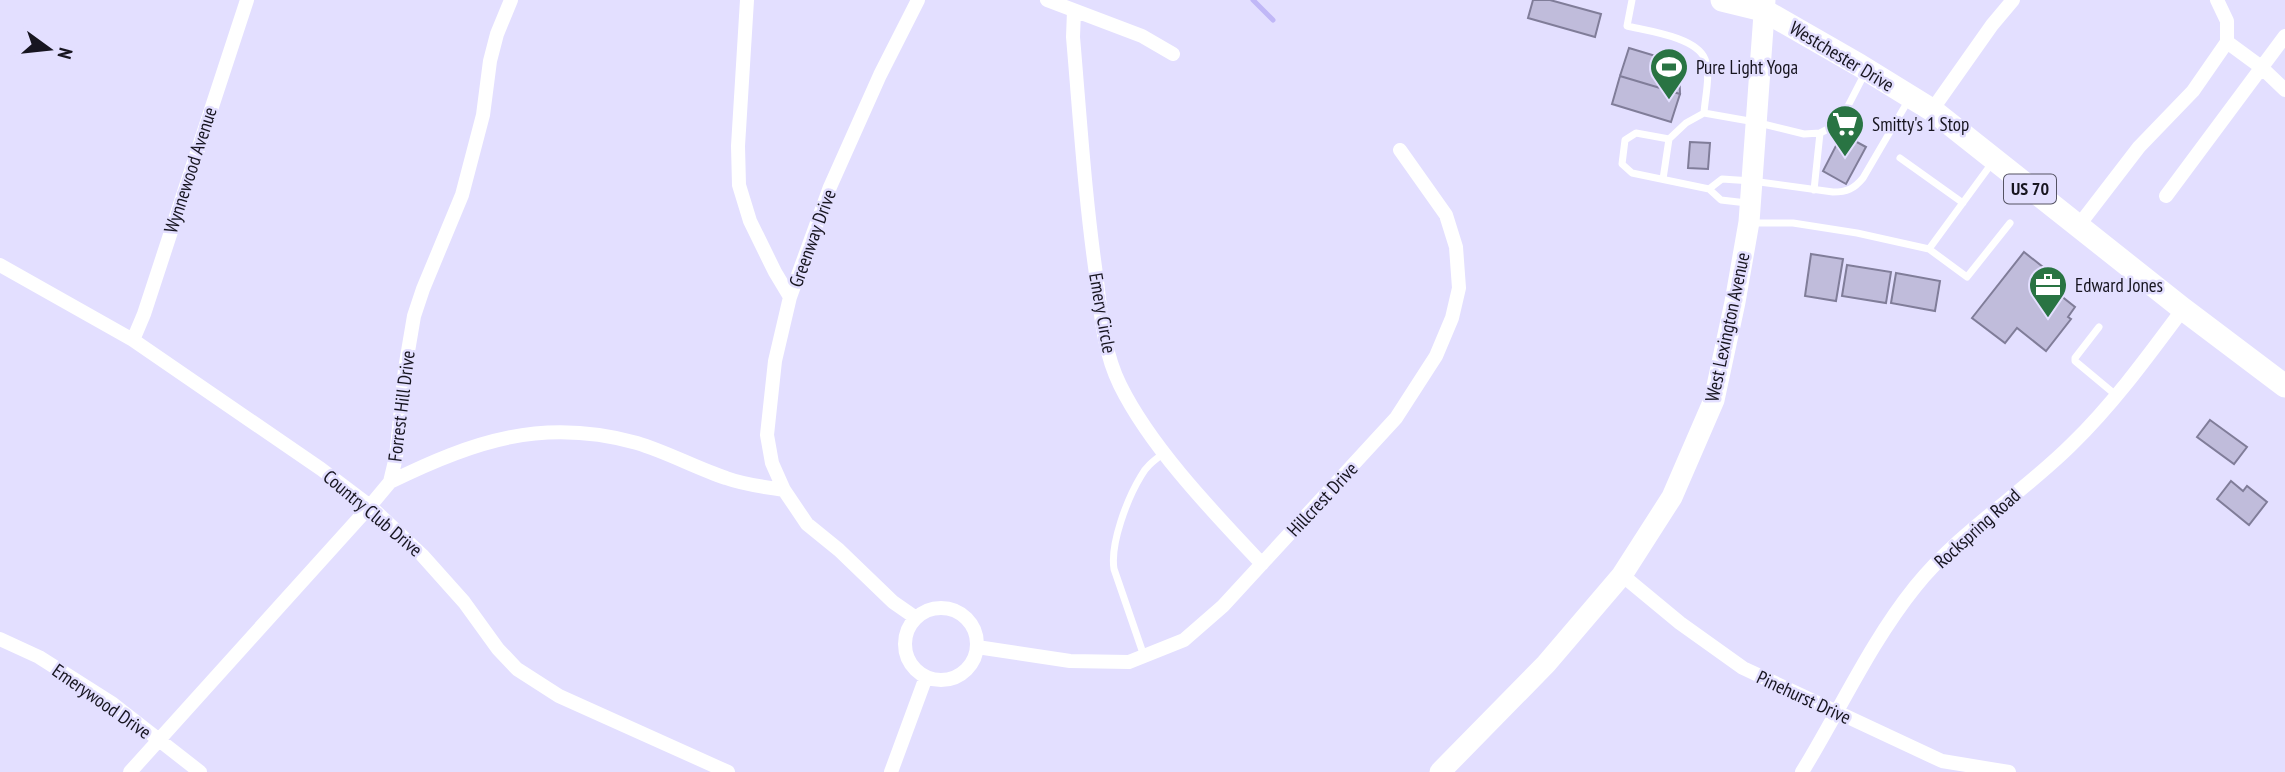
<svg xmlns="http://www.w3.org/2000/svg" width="2285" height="772" font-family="'PT Sans Narrow',sans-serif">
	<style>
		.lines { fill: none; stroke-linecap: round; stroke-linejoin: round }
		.stream { stroke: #c0b7f7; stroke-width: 5 }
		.building { fill: #c0bcdb; stroke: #807d99; stroke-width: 2 }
		.lane { stroke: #fff; stroke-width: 7 }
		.street { stroke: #fff; stroke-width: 14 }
		.secondary { stroke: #fff; stroke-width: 21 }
		.primary { stroke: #fff; stroke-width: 23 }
		.labels { text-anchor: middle; stroke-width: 5; stroke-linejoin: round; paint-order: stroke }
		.shield { fill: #e3dfff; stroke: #545263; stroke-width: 2 }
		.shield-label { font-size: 18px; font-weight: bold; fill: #171520 }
		.street-label { font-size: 19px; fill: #171520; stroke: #e3dfff }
		.poi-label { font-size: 19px; fill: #171520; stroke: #e3dfff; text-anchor: start }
	</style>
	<rect width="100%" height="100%" fill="#e3dfff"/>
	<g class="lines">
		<path class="stream" d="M1253,0L1273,20"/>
	</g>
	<path class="building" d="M1533,0H1550L1601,14L1595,37L1528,18Z
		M1629,48L1679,63L1680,94L1620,76Z
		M1620,76L1680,94L1671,122L1612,104Z
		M1842,134L1866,147L1846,184L1823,171Z
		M1690,142L1710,143L1708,169L1688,168Z
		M2024,252L2048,271L2041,280L2075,307L2068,317L2071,319L2046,351L2017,328L2005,343L1972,318Z
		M1811,254L1843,259L1836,301L1805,296Z
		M1847,265L1891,272L1886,303L1842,296Z
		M1896,273L1940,281L1935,311L1891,303Z
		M2210,420L2247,447L2234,464L2197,437Z
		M2231,481L2243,491L2247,486L2267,502L2249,525L2217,499Z"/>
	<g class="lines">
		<path class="lane" d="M1632,0L1627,26C1648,31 1696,37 1705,59C1711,75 1705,97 1704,113L1755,122L1804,134L1820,133L1832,127L1848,106L1865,73
			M1704,113L1686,123L1669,139L1636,133L1625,140L1622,164L1632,173L1709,189
			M1900,158L1963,203
			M1663,179L1669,139
			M1814,190L1820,133
			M1747,203L1721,200L1709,189L1722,179L1752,181L1833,192C1847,192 1854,189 1863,178L1908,101
			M1753,223H1793L1857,233L1929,249L1992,163
			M1929,249L1967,277L2010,223
			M2099,327L2075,358V361L2117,396
			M1144,656L1114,569C1110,544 1127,499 1141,476C1146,466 1155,460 1164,453"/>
		<path class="street" d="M747,0L738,146L739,185L750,221L775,272L790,297
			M1047,0L1142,36L1173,54
			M1074,11L1073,37C1080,118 1085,200 1097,281C1101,316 1104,353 1120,385C1151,448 1214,513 1262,564
			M2227,42L2261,67L2285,90
			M1932,110L1992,25L2013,0
			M2166,196L2285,36
			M2079,225L2139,147L2193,91L2227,42V21L2217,0
			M0,265L133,340L321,469L370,506L422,555L464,602L498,649L517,669L559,696L728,772
			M133,340L144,314L247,0
			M390,482C473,441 543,417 637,443C667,452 696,468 726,478C745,485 765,487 784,490
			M1622,575L1680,623L1743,668L1942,761L2009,772
			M905 644a36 36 0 1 1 72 0a36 36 0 1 1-72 0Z
			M916,618L893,602L839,550L807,524L784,490L772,463L767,435L775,361L790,297L830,187L880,75L918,0
			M0,639L39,657L113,704L200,772
			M977,647L1070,661L1129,662L1184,640L1223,606L1396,418L1436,356L1452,318L1459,288L1456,247L1446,215L1400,150
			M130,772L370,506L390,482L396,457L405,369L414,316L423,289L462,195L483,115L490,61L497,34L511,0
			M891,772L926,677
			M1802,772C1840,710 1870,643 1915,587C1960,531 2022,494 2072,444C2114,403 2148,356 2183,309"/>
		<path class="secondary" d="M1440,772L1546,664L1622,575L1672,497L1714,400L1735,302L1749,222L1765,0"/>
		<path class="primary" d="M1722,0L1763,10L1859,65L1932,110L2183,309L2285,386"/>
	</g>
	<defs>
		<symbol id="stadium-pin" viewBox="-11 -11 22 30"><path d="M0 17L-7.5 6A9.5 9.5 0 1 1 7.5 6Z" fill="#297443" stroke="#e3dfff"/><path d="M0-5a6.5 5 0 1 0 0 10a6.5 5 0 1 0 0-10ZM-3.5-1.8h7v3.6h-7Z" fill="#fff"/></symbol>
		<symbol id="supermarket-pin" viewBox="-11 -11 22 30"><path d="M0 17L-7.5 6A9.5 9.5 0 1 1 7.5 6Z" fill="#297443" stroke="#e3dfff"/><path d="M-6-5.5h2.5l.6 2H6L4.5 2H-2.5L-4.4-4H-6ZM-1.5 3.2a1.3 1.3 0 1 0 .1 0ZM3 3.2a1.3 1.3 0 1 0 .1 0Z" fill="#fff"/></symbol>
		<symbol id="office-pin" viewBox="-11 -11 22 30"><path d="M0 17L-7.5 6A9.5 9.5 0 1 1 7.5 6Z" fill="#297443" stroke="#e3dfff"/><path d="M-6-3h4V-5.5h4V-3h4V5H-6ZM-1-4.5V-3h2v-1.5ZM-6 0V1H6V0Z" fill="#fff"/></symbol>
	</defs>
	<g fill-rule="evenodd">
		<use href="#stadium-pin" x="1647" y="45" width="44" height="60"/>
		<use href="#supermarket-pin" x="1823" y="102" width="44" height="60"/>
		<use href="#office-pin" x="2026" y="263" width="44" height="60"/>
	</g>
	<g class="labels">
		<rect class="shield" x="2004" y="174.5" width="52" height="29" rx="5"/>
		<g class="shield-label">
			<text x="2030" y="195">US 70</text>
		</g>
		<g class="street-label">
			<text transform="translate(1842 56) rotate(31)" y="7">Westchester Drive</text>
			<text transform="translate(190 170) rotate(-72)" y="7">Wynnewood Avenue</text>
			<text transform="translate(812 238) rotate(-70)" y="7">Greenway Drive</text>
			<text transform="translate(1103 313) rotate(80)" y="7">Emery Circle</text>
			<text transform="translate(1727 327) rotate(-78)" y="7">West Lexington Avenue</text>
			<text transform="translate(401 406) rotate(-83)" y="7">Forrest Hill Drive</text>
			<text transform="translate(1322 499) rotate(-47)" y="7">Hillcrest Drive</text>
			<text transform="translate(373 513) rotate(40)" y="7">Country Club Drive</text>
			<text transform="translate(1977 528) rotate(-42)" y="7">Rockspring Road</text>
			<text transform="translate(1804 697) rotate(25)" y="7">Pinehurst Drive</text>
			<text transform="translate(102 701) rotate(35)" y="7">Emerywood Drive</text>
		</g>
		<g class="poi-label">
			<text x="1696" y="74">Pure Light Yoga</text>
			<text x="1872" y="131">Smitty's 1 Stop</text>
			<text x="2075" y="292">Edward Jones</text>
		</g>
	</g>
	<g transform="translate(49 49) rotate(105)" stroke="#e3dfff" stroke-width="5" paint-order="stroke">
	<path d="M0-5L12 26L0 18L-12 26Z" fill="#171520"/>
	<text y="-10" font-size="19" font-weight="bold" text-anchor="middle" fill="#171520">N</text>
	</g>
</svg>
